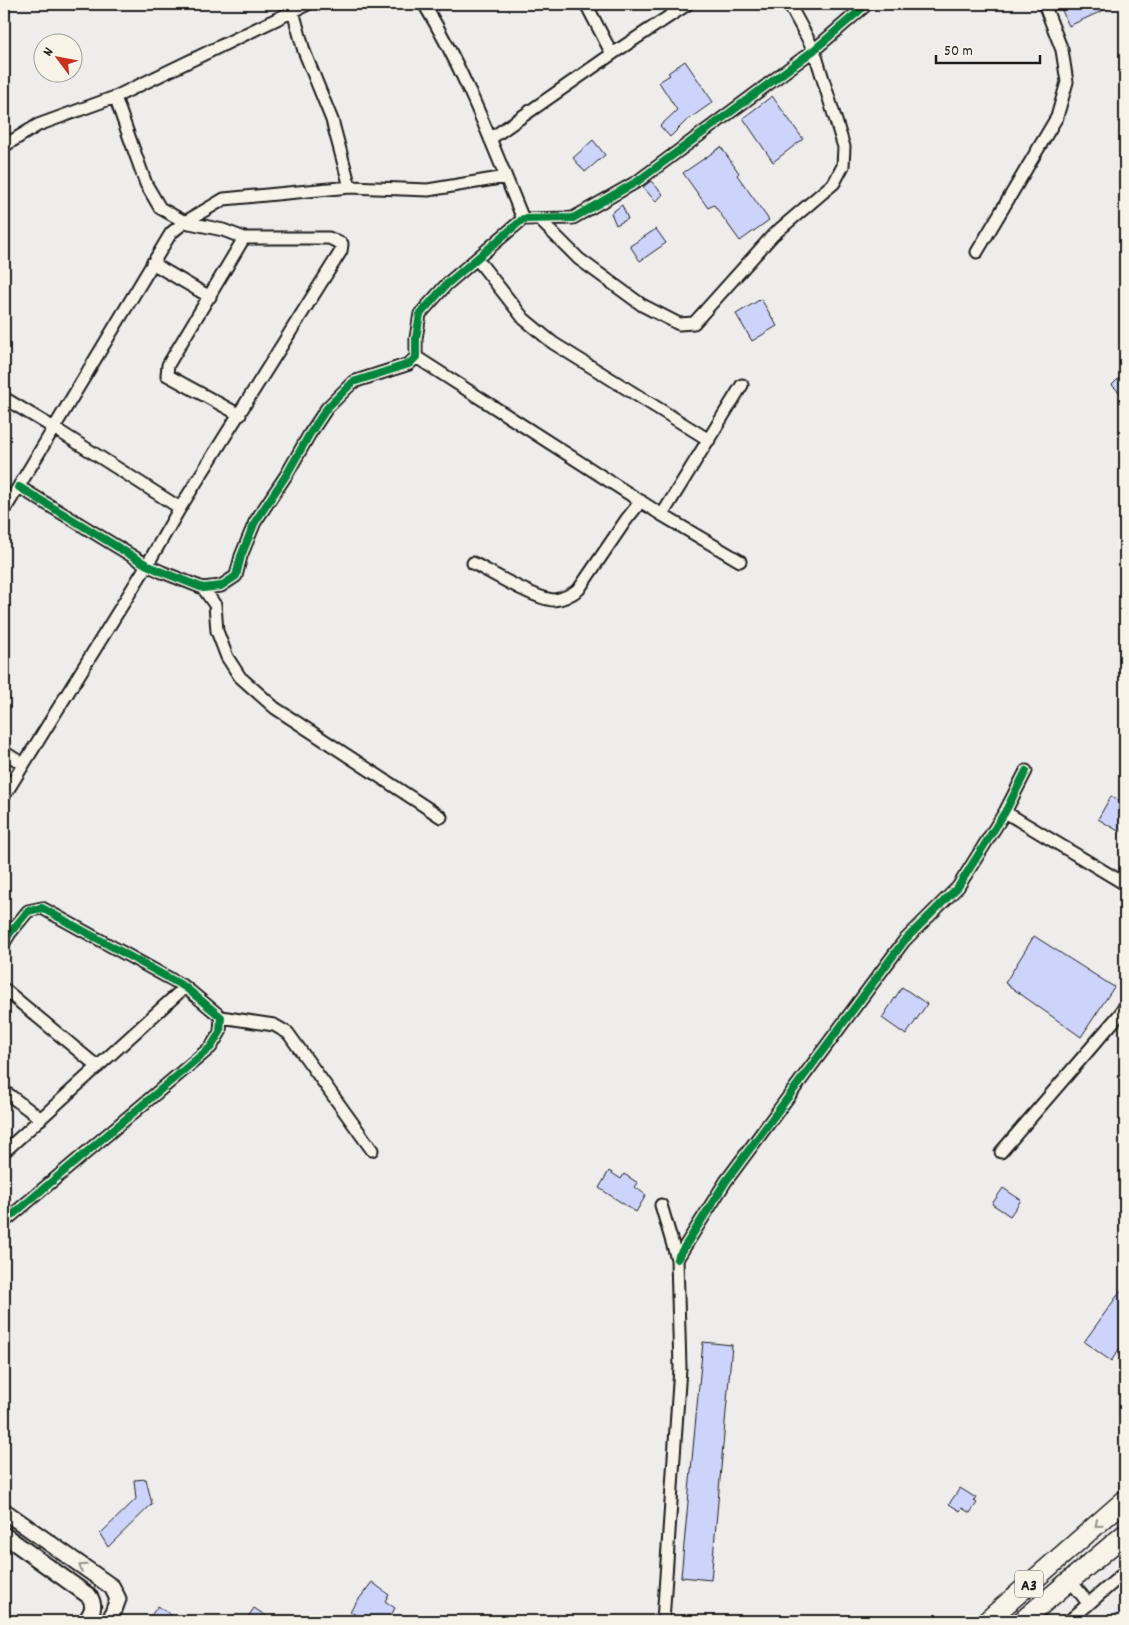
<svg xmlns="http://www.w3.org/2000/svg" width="1129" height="1625" font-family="Dekko,sans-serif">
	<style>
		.built { fill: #e4e6f1 }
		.building { fill: #ccd4fc; stroke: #1c1c1c }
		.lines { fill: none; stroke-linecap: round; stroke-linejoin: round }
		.minor-casing { stroke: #1c1c1c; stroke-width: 15 }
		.tertiary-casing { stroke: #1c1c1c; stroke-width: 19 }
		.primary-casing { stroke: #1c1c1c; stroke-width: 22 }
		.minor { stroke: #f7f3e8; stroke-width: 11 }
		.tertiary { stroke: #f7f3e8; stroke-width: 15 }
		.primary { stroke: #f7f3e8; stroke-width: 19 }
		.cycleway-casing { stroke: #f7f3e8; stroke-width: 11 }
		.cycleway { stroke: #00873e; stroke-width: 8 }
		.oneway { stroke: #94928c }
		.labels { text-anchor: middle; stroke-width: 5; stroke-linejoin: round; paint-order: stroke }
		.shield { fill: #f7f3e8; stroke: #5e5c59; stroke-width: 1 }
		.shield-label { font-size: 16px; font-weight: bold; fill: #1c1c1c }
	</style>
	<rect width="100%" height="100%" fill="#eeedec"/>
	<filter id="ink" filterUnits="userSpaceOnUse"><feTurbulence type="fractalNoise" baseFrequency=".02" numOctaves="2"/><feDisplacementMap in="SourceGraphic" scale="10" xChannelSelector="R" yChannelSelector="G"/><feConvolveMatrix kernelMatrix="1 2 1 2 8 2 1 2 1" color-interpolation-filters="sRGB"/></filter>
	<g filter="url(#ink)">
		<path class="built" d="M1125,1602V1621H1103Z"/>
		<path class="building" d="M1059,4H1117L1069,26Z
			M685,61L713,102L686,121L670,137L660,126L677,110L659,82L670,75L668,73Z
			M772,96L803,139L773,162L743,118Z
			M593,140L605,155L585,172L573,158Z
			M721,147L739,173L737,175L769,220L740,241L714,205L708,208L683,173Z
			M651,181L663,194L656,202L643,187Z
			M622,205L628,219L616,225L611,213Z
			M656,229L666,243L640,261L630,246Z
			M761,299L777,326L752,341L736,314Z
			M1125,372V398L1112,385Z
			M1111,796L1125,805V823L1120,832L1098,819Z
			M1034,936L1114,987L1081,1037L1005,983Z
			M902,987L927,1004L906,1035L882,1018Z
			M609,1171L621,1179L624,1174L638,1183L635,1187L646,1195L636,1212L599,1188Z
			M1003,1188L1021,1200L1010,1216L992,1204Z
			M1125,1285V1341L1111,1361L1084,1342Z
			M703,1342L732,1345L711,1580L681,1577Z
			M146,1479L152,1504L108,1547L100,1534L136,1499L134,1480Z
			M960,1488L976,1498L974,1501L977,1503L970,1513L962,1508L960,1511L949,1504Z
			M372,1582L389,1595L385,1601L395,1608L388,1621H379L373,1617L370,1621H364L350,1611Z
			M158,1606L180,1621H147Z
			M254,1608L274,1621H245Z"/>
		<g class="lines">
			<defs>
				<path id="minor" d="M424,4C465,71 493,146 523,219
					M586,4L612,54
					M293,11L304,51L332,120L350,187
					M490,139L612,54L688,4
					M4,146L38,125L115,97L308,4
					M539,219L579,259L642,305L679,324L694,323L773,235L834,183L843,166L844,147L814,50L789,4
					M977,252L1057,117L1067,82L1062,50L1044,4
					M477,259L524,319L553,343L709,440
					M152,263L210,297
					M416,357L662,515L740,561
					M4,398L54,428L180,508
					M240,415L167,375L168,365L244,238
					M19,487L147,565L162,572L203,588L221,586L236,576L241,556L255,522L287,474L309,435L327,408L353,382L409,364L416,357V338L420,314L447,284L523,219L573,218L638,181L814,50L867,4
					M4,511L171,233L185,222L224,199L350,187L428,190L506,177
					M662,515L742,385
					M473,563C490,572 537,600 554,600C564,599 571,595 579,589L626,520L641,501
					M203,588L215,605L217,631L227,657L240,677L275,708L441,817
					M4,752L23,764
					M4,796L147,565L180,508L341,251L342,244L329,238H244L223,230L185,222L160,208L146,184L115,97
					M1005,812L1125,884
					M4,943L10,933L28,911L42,908L185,987L221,1017L220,1032L211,1047L4,1222
					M4,989L98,1067
					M221,1017L274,1025L288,1033L372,1150
					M4,1091L41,1119
					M4,1152L185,987
					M1001,1152L1120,1014L1125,1006
					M661,1205L677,1259L680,1368L663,1621
					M677,1259L726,1181L904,941L958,887L1005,812L1026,771
					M1070,1580L1088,1603
					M1069,1621L1125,1572"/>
				<path id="tertiary" d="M4,1511L112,1587L118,1599L110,1621
					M4,1535L89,1596C96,1606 92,1612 86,1621"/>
				<path id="primary" d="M987,1621L1125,1500
					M1022,1621L1125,1534"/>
			</defs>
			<use href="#minor" class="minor-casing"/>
			<use href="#tertiary" class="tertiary-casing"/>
			<use href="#primary" class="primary-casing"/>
			<use href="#minor" class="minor"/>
			<use href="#tertiary" class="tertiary"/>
			<use href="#primary" class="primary"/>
			<defs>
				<path id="cycleway" d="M19,487L147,565L162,572L203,588L221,586L236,576L241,556L255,522L287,474L309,435L327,408L353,382L409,364L416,357V338L420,314L447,284L523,219L573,218L638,181L814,50L867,4
					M4,943L10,933L28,911L42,908L185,987L221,1017L220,1032L211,1047L4,1222
					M677,1259L726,1181L904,941L958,887L1005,812L1026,771"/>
			</defs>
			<use href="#cycleway" class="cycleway-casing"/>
			<use href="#cycleway" class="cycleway"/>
		</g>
		<defs><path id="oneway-chevron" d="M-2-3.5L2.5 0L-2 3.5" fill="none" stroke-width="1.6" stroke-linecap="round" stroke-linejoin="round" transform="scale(1.25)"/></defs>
		<g class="oneway">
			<use href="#oneway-chevron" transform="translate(1098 1524) rotate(140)"/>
			<use href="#oneway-chevron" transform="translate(82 1567) rotate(-145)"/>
		</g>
	</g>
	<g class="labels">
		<rect class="shield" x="1015" y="1570.5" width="28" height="27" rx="4"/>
		<g class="shield-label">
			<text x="1029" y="1590">A3</text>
		</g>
	</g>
	<rect width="1129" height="1625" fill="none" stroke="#f7f3e8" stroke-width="20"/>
	<rect x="10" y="10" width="1109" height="1605" fill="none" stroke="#1c1c1c" stroke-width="2" filter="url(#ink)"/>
	<g transform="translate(58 58) rotate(302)"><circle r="24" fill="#f7f3e8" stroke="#9f9d96"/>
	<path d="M0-4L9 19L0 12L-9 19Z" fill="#c8321e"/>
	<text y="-8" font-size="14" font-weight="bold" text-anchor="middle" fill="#1c1c1c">N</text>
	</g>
	<path d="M936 55v8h104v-8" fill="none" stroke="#1c1c1c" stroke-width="2.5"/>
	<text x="944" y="55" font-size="15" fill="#1c1c1c" stroke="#f7f3e8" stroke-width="4" paint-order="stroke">50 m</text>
</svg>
